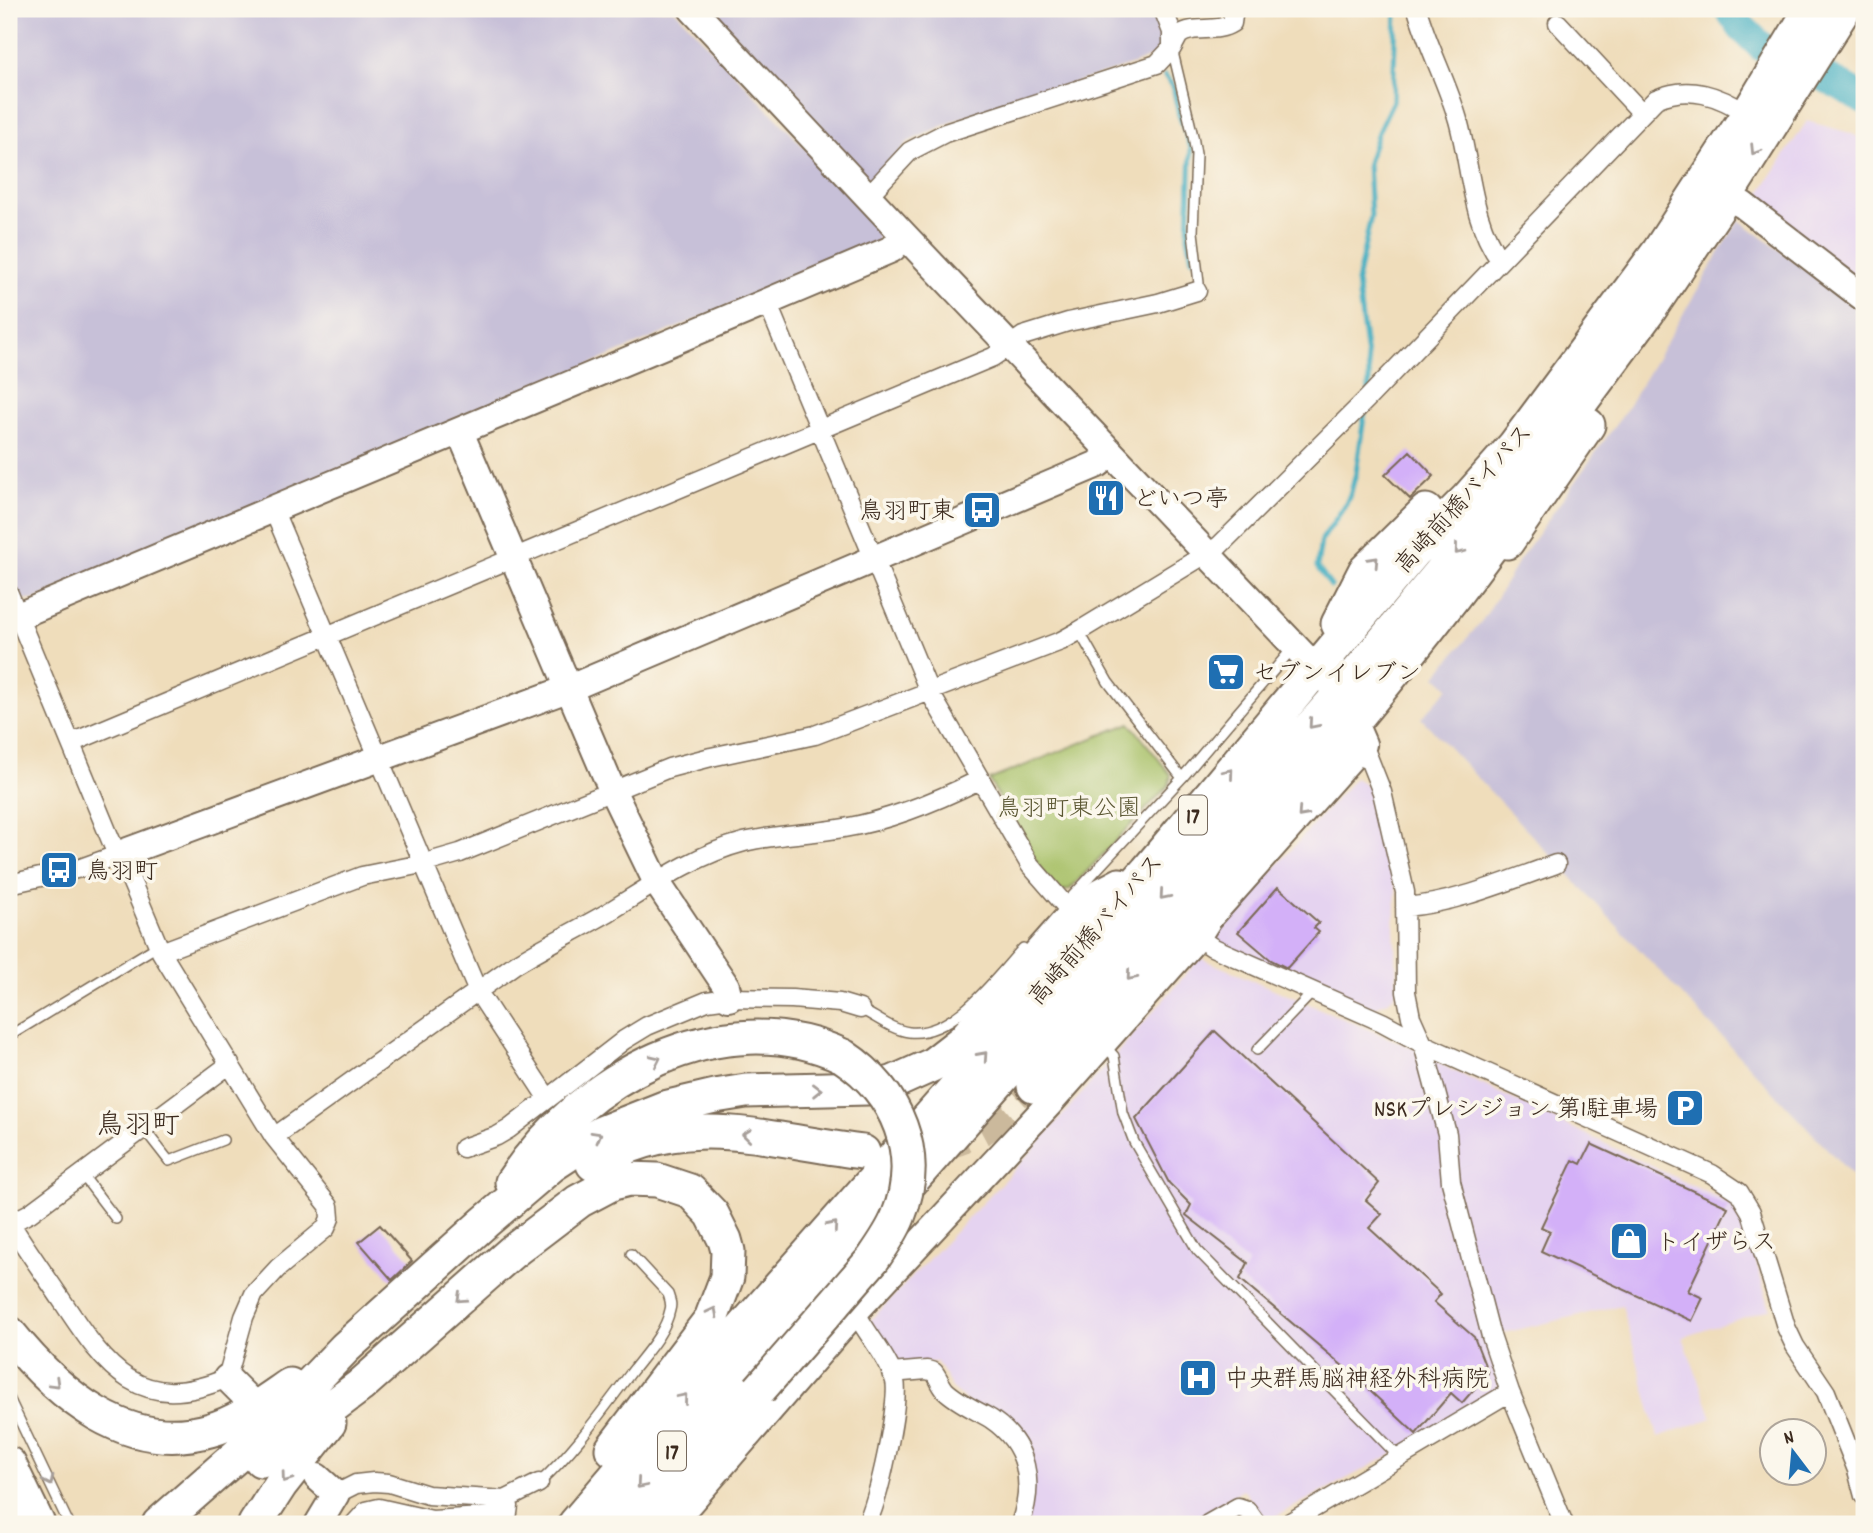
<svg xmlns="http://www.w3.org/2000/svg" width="1873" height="1533" font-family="Dekko,'Klee One',sans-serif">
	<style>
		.built { fill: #e5d3f0 }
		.industrial { fill: #c7c0d8 }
		.green { fill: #a6bf65; stroke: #707442; stroke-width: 2 }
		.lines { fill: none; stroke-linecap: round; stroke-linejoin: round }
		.stream { stroke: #43aec1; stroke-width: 5 }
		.river { stroke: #43aec1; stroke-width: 30 }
		.building { fill: #d3b0f8 }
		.highway-tunnel { stroke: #cbb99c; stroke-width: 33; stroke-dasharray: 33 17; stroke-linecap: butt }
		.lane-casing { stroke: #7a6955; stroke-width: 12 }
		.street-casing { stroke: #7a6955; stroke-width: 21 }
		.secondary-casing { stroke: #7a6955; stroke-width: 30 }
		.highway-casing { stroke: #7a6955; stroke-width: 37 }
		.lane { stroke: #fff; stroke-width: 9 }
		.street { stroke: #fff; stroke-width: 18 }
		.secondary { stroke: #fff; stroke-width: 26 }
		.highway { stroke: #fff; stroke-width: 33 }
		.highway-bridge-casing { stroke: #7a6955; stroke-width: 37; stroke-linecap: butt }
		.highway-bridge { stroke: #fff; stroke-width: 33 }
		.oneway { stroke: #a79f9a }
		.labels { text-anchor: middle; stroke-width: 7; stroke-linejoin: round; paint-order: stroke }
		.shield { fill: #fbf7ec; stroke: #75685c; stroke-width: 2 }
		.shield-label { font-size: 23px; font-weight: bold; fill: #3b2a1e }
		.poi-label { font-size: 24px; fill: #3b2a1e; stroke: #fbf7ec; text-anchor: start }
		.street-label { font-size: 24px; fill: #3b2a1e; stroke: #fbf7ec }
		.park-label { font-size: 24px; fill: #5b5733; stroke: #fbf7ec }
		.quarter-label { font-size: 28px; fill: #3b2a1e; stroke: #fbf7ec }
	</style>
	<rect width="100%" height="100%" fill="#fbf7ec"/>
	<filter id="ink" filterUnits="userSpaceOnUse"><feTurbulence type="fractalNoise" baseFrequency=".0143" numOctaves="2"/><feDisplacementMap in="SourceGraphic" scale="14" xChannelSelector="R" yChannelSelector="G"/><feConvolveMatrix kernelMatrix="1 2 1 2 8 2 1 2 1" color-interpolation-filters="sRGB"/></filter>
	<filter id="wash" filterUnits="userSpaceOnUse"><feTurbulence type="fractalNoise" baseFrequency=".00686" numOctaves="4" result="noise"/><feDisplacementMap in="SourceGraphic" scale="28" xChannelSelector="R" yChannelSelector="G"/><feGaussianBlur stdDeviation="1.57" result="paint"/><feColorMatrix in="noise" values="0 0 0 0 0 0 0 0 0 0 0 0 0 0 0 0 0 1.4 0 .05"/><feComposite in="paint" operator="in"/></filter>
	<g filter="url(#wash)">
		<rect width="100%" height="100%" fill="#efddbb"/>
		<path class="built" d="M1807,121L1850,133L1864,140V291L1754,202Z
			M1355,778L1370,787L1396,891L1394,927L1397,988L1394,996L1387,1002L1371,1009L1224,946L1214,936Z
			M1200,958L1417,1050L1448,1068L1737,1207L1743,1218L1770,1309L1683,1337L1712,1418L1658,1437L1622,1305L1491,1336L1500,1383L1495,1394L1387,1457L1271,1519L1264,1518L1243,1489L1189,1524H1028L1031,1459L952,1388L937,1362L900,1364L890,1361L867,1324L1028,1155Z"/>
		<path class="industrial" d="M9,9H674L880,228L877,243L33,600L19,599L9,574Z
			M710,9H1151L1165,41L1164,48L1151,57L1131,65L958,119L908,142L872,182Z
			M1739,220L1864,313V1188L1421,718L1449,688L1436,676L1484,618L1520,559L1626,410Z"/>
		<path class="green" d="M1130,723L1171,775L1169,785L1069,890L1059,891L1042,872L989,780Z"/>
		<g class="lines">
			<path class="stream" d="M1165,76L1173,86L1179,115L1191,148L1188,236L1192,259
				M1369,390V372L1357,282L1371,216L1368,163L1378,132L1393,101L1396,9
				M1331,586L1317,567L1321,541L1346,504L1351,492L1356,473L1365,410"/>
			<path class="river" d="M1729,9L1742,28L1762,47L1842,86L1864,100"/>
		</g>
		<g id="blocks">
			<path class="building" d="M1410,451L1434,476L1410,499L1385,475Z
				M1278,887L1319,923L1314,928L1319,932L1287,968L1271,960L1238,932Z
				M1215,1031L1379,1183L1366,1200L1382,1214L1369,1228L1441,1294L1434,1302L1474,1337L1488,1373L1462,1403L1451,1393L1416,1434L1369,1390L1370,1389L1240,1279L1248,1263L1186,1215L1191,1205L1169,1183L1136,1119Z
				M1591,1144L1728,1207L1688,1291L1703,1298L1692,1321L1541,1251L1550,1231L1541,1227L1573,1160L1581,1164Z
				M380,1225L412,1261L392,1280L359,1242Z"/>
		</g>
	</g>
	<g filter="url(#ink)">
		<use href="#blocks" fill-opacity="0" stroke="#7a6955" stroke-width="2"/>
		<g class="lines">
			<path class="highway-tunnel" d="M933,1146C977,1137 1004,1118 1034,1086"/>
			<defs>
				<path id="lane" d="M1172,48L1193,136L1196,154L1193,232L1199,283L1197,291
					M1079,631L1108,682L1182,778
					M1064,905L1182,778L1292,649
					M860,1009C875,1016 892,1030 909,1032C954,1037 996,977 1023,948
					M9,1036L159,945
					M1103,1044L1114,1056L1123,1113L1134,1142L1197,1250L1399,1457
					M1257,1050L1312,993
					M144,1129L169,1161L223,1140
					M81,1173L116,1219
					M9,1398L69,1524
					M539,1483C574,1451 602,1411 630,1374C644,1355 665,1334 670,1310C672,1304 670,1300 668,1294L631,1254"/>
				<path id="street" d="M1163,9L1172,32V48
					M1417,9C1428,47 1447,82 1458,120C1471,166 1471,221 1500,260
					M1558,23L1642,113
					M868,196L910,151L945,133L1157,64L1172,48L1179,35C1195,24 1215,34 1232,23L1234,9
					M767,302L929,691L1030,865L1064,904
					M273,509L478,992L548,1099
					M9,594L117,855L127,871L161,952L274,1137L329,1206L330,1218L326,1228L278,1268L254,1294L244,1317L227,1378C140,1415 107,1369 63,1302C45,1275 26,1249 9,1221
					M71,743L993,357L1023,336L1068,322L1158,303L1197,291
					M1363,744L1382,792L1405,892L1406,992L1411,1017L1423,1044L1447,1134L1451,1182L1491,1336L1510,1392L1564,1524
					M9,884L81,868L117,855
					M1405,907C1457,903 1507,881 1556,864
					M1197,937L1212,947L1382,1022L1423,1044L1712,1174L1739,1192L1751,1212L1786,1327L1795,1346L1826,1392L1857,1470L1864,1496
					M161,952L362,876L422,864L460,853L669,768L711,757L815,735L1061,641L1079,631L1219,546L1366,400L1656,99C1690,84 1719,96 1748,114
					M274,1137L514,965C544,946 576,931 607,913C651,886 694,855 744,842C777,834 811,834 844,828C891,820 937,801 979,780
					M463,1148L497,1136L509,1129L624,1040L647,1026L707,1001L729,998L792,999L840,1003L860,1009
					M9,1224L30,1213L230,1064
					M853,1314L860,1320C871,1339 889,1360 895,1381C900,1401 878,1506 866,1524
					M891,1373L927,1370L934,1372C938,1377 940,1384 945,1390C957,1402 976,1410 991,1419C1028,1444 1035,1483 1020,1524
					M336,1494L356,1484L374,1482L389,1483L428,1495L505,1500L539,1483
					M354,1524L366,1511L379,1508L432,1520L499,1516L508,1513L509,1506L505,1500
					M1208,1524L1238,1507L1247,1510L1257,1524
					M1287,1524L1510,1392"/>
				<path id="secondary" d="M1726,196L1743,205L1864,298
					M460,432L612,790L656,881L726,986L729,998
					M18,616L767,302L892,249L905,236
					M117,855L570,688L1098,464L1111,454
					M227,1378L248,1399
					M317,1477L336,1494L318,1524
					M671,1524L853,1314L1049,1104L1197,937L1209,918L1363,744L1347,707L1327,680L905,236L692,9"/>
				<path id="highway" d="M1507,542L1588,425
					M1338,624L1365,571L1426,511
					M1034,1086C1197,900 1368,719 1512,518
					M593,1164C686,1108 764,1140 863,1152
					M512,1182C580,1079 721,999 843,1056
					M9,1333C58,1394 126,1454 210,1430C239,1422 265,1402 290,1385
					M261,1460L360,1386L512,1252L579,1201L613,1183L629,1179L657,1180L690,1191L712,1214L725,1240L728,1251L727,1277L711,1319L612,1449
					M9,1464L38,1524
					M159,1524L265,1431L345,1348L485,1222L552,1165L601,1133L664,1108L715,1096L746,1091L868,1088L892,1083L932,1065L963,1041L1073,917L1103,894L1120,885
					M255,1524L281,1484L329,1423
					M575,1524L720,1354L1147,871L1415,551L1467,499L1514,446L1659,251L1748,114L1811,9
					M609,1524L637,1489L737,1379L1339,695L1576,409L1648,312L1726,196L1844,9
					M645,1524L759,1390"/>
			</defs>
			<use href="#lane" class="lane-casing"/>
			<use href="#street" class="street-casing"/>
			<use href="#secondary" class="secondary-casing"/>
			<use href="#highway" class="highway-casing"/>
			<use href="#lane" class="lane"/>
			<use href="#street" class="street"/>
			<use href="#secondary" class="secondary"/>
			<use href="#highway" class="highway"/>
			<defs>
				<path id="highway-bridge" d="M759,1390L873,1259C882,1246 892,1232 898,1217C924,1154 897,1092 843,1056"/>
			</defs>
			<use href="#highway-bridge" class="highway-bridge-casing"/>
			<use href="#highway-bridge" class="highway-bridge"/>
		</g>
		<defs><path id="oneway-chevron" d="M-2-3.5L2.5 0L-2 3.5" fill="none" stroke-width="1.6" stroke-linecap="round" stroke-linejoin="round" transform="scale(1.75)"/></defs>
		<g class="oneway">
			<use href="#oneway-chevron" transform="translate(1755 150) rotate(122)"/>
			<use href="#oneway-chevron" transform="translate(1459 550) rotate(130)"/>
			<use href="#oneway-chevron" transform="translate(1374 561) rotate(-47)"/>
			<use href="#oneway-chevron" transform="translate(1313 724) rotate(131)"/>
			<use href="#oneway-chevron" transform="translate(1229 773) rotate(-50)"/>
			<use href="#oneway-chevron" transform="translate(1302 813) rotate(132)"/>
			<use href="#oneway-chevron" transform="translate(1164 895) rotate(131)"/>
			<use href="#oneway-chevron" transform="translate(1131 976) rotate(131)"/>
			<use href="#oneway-chevron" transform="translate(983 1056) rotate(-48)"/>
			<use href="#oneway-chevron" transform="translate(656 1060) rotate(-25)"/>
			<use href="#oneway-chevron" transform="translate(817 1090) rotate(-1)"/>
			<use href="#oneway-chevron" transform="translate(747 1135) rotate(-173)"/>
			<use href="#oneway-chevron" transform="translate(597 1136) rotate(-29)"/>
			<use href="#oneway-chevron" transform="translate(833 1226) rotate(-49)"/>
			<use href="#oneway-chevron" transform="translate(461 1298) rotate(138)"/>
			<use href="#oneway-chevron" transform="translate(713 1312) rotate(-63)"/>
			<use href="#oneway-chevron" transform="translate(55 1383) rotate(44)"/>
			<use href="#oneway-chevron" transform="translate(683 1398) rotate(-50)"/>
			<use href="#oneway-chevron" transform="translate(286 1478) rotate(126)"/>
			<use href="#oneway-chevron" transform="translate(49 1481) rotate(64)"/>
			<use href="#oneway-chevron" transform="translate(641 1484) rotate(131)"/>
		</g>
	</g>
	<defs>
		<symbol id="restaurant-square" viewBox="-11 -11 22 22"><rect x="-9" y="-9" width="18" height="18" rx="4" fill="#1f6fb2" stroke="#fbf7ec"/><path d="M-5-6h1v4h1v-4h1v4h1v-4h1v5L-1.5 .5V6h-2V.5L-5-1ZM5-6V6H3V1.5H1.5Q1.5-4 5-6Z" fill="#fff"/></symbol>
		<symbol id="bus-square" viewBox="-11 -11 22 22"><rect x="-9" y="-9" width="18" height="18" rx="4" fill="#1f6fb2" stroke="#fbf7ec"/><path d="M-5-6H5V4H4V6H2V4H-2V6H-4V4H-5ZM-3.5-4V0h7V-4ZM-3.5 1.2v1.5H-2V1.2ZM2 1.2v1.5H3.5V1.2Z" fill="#fff"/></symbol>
		<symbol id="supermarket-square" viewBox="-11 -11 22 22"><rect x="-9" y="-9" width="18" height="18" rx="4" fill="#1f6fb2" stroke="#fbf7ec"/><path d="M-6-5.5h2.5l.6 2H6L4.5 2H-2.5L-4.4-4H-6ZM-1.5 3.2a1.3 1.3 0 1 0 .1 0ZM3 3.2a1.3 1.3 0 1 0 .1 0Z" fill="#fff"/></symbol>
		<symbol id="parking-square" viewBox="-11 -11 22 22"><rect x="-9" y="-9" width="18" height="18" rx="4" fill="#1f6fb2" stroke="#fbf7ec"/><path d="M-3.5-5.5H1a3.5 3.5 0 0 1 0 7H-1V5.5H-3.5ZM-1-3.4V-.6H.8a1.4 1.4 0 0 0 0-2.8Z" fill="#fff"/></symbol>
		<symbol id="shop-square" viewBox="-11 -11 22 22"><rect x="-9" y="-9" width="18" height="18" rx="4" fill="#1f6fb2" stroke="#fbf7ec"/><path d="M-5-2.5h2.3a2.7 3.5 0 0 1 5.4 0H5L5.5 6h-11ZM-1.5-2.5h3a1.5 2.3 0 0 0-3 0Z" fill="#fff"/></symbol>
		<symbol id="hospital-square" viewBox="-11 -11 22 22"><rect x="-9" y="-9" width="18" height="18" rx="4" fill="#1f6fb2" stroke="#fbf7ec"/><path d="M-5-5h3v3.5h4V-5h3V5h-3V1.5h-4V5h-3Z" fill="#fff"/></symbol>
	</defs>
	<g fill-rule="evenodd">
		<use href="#restaurant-square" x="1084" y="476" width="44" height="44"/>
		<use href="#bus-square" x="960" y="488" width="44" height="44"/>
		<use href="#supermarket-square" x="1204" y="650" width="44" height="44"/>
		<use href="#bus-square" x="37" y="848" width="44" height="44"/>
		<use href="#parking-square" x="1663" y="1086" width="44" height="44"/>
		<use href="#shop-square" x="1607" y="1219" width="44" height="44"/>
		<use href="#hospital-square" x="1176" y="1356" width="44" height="44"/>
	</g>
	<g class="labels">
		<g class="shield">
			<rect x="1179" y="795.5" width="28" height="39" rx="5"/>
			<rect x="658" y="1431.5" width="28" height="39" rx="5"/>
		</g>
		<g class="shield-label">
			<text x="1193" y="823">17</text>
			<text x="672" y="1459">17</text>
		</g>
		<g class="poi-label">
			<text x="1133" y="506">どいつ亭</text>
			<text x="955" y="518" text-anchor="end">鳥羽町東</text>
			<text x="1253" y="680">セブンイレブン</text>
			<text x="86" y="878">鳥羽町</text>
			<text x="1658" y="1116" text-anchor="end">NSKプレシジョン 第1駐車場</text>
			<text x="1656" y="1249">トイザらス</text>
			<text x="1225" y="1386">中央群馬脳神経外科病院</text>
		</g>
		<g class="street-label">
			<text transform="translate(1463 498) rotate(-48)" y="8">高崎前橋バイパス</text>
			<text transform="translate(1095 929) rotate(-49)" y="8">高崎前橋バイパス</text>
		</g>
		<g class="park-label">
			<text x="1069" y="815">鳥羽町東公園</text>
		</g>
		<g class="quarter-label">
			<text x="138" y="1133">鳥羽町</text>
		</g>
	</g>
	<rect width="1873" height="1533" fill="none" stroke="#fbf7ec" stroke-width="35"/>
	<g transform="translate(1793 1452) rotate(344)"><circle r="33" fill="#fbf7ec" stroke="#aea59a" stroke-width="2"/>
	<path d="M0-5L12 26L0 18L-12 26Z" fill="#1f6fb2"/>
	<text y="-10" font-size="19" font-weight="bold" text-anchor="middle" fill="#3b2a1e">N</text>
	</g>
</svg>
